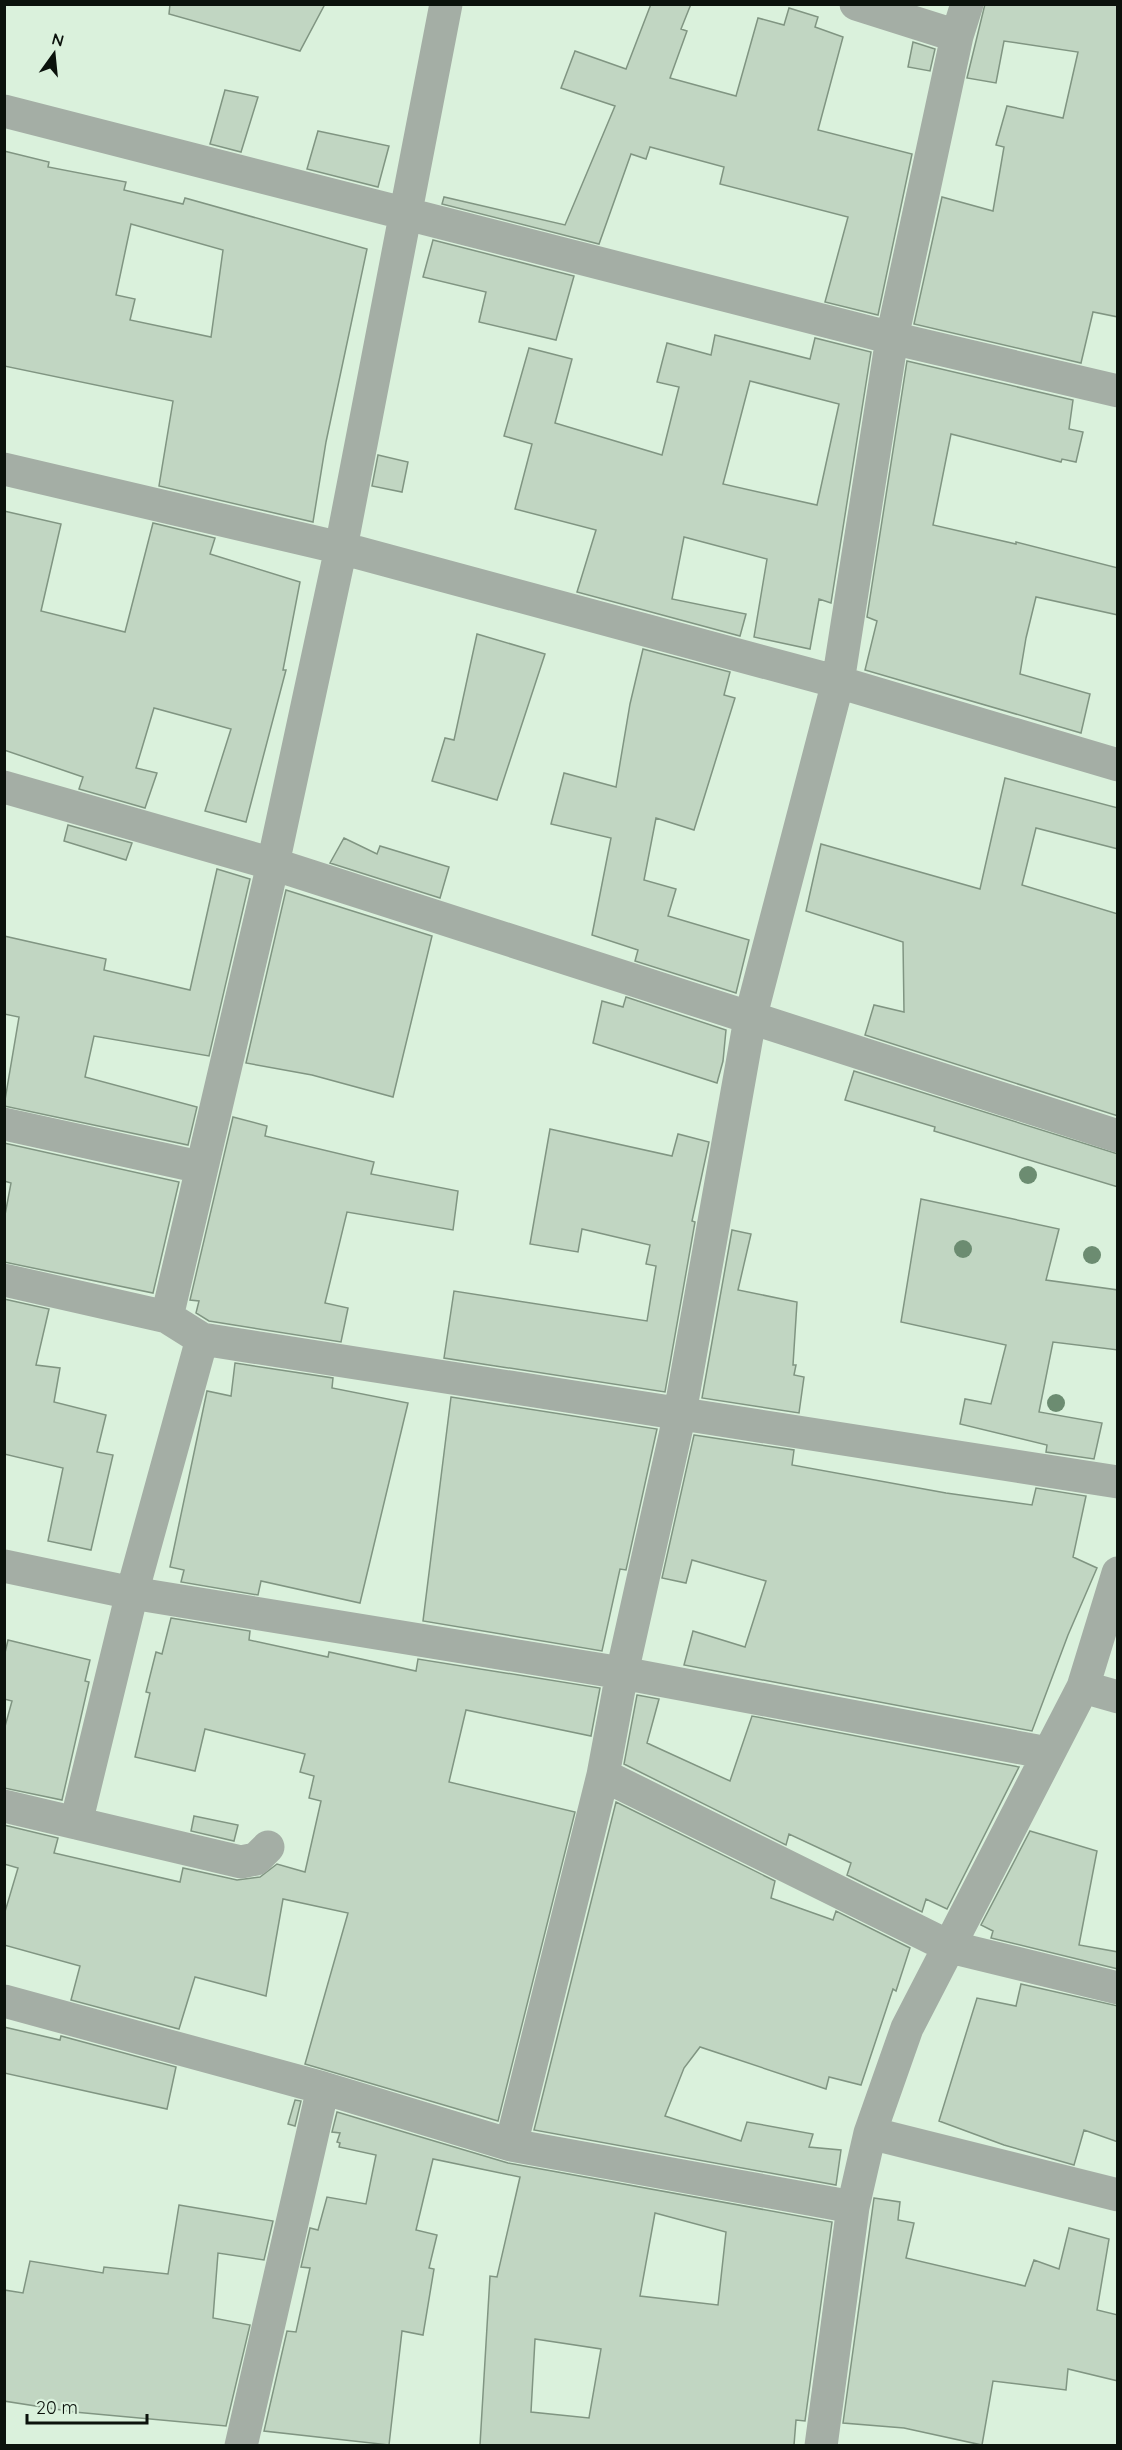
<svg xmlns="http://www.w3.org/2000/svg" width="1122" height="2450" font-family="Quicksand,sans-serif">
	<style>
		.building { fill: #c1d6c2; stroke: #809582; stroke-width: 1.5; fill-rule: evenodd }
		.lines { fill: none; stroke-linecap: round; stroke-linejoin: round }
		.minor { stroke: #a4aea5; stroke-width: 33 }
		.tree { fill: #6c8c71 }
	</style>
	<rect width="100%" height="100%" fill="#daf1dc"/>
	<path class="building" d="M170,4H325L300,51L169,14Z
		M651,4H691L681,29L687,31L670,78L736,96L758,18L784,25L789,8L818,17L815,27L843,37L818,130L912,154L878,315L825,302L848,217L720,184L724,167L650,147L646,159L631,154L599,244L442,204L444,197L565,225L615,106L561,88L575,51L626,69Z
		M985,4H1118V317L1093,312L1081,363L914,324L942,197L993,211L1004,147L996,145L1007,106L1063,118L1078,52L1004,41L996,83L967,78Z
		M913,42L935,49L930,71L908,67Z
		M225,90L258,97L241,152L210,144Z
		M318,131L389,146L378,187L307,169Z
		M4,151L49,162L48,167L126,182L124,190L183,204L185,198L367,249L326,442L313,522L159,486L173,401L4,366ZM131,224L223,250L211,337L130,320L135,299L116,295Z
		M433,240L574,276L556,340L479,322L486,292L423,277Z
		M715,335L810,359L815,338L871,352L831,603L819,599L810,649L754,637L767,559L684,537L672,599L746,614L740,636L577,592L596,530L515,509L532,444L504,436L529,348L572,359L555,423L662,455L679,387L657,382L667,343L711,355ZM750,381L839,404L817,505L723,484Z
		M907,361L1073,400L1069,429L1083,432L1076,462L1062,459L1061,462L951,434L933,525L1016,544V542L1118,568V615L1036,597L1026,638L1020,674L1090,694L1081,733L865,670L877,621L867,617Z
		M378,455L408,462L402,492L372,486Z
		M4,511L61,524L41,611L125,632L153,523L215,538L210,554L300,582L283,670H286L246,822L205,811L231,729L154,708L136,768L157,773L145,808L79,789L83,777L4,750Z
		M477,634L545,654L497,800L432,781L445,738L454,740Z
		M643,649L730,672L724,695L735,698L694,830L656,818L644,880L676,889L668,916L749,940L736,993L635,961L638,950L592,935L611,838L551,824L564,773L616,787L630,704Z
		M1005,778L1118,808V849L1036,828L1022,885L1118,914V1116L865,1035L874,1005L904,1012L903,942L806,911L821,844L980,889Z
		M68,825L132,843L126,860L64,841Z
		M344,838L377,854L380,846L449,867L440,898L330,863Z
		M217,869L250,879L209,1056L94,1036L85,1077L197,1107L188,1145L4,1106L19,1017L4,1014V936L106,959L104,970L190,990Z
		M286,890L432,936L393,1097L312,1075L246,1063Z
		M626,997L726,1030L723,1061L717,1083L593,1043L602,1001L623,1007Z
		M854,1071L1118,1154V1187L934,1131L935,1127L845,1100Z
		M233,1117L267,1126L265,1136L374,1162L371,1174L458,1191L453,1230L347,1212L325,1303L348,1308L341,1342L209,1321L196,1313L199,1301L190,1300Z
		M550,1129L672,1156L678,1134L709,1142L692,1221L695,1222L665,1392L444,1358L454,1291L647,1321L656,1266L646,1264L650,1245L582,1229L578,1252L530,1244Z
		M4,1143L179,1182L153,1293L4,1262V1220L11,1183L4,1181Z
		M921,1199L1059,1229L1046,1280L1118,1290V1350L1053,1342L1039,1412L1102,1423L1094,1459L1046,1452L1047,1445L960,1424L965,1399L991,1404L1006,1345L901,1322Z
		M732,1230L751,1234L738,1290L797,1302L793,1365H796L794,1375L804,1377L799,1413L702,1398Z
		M4,1299L49,1309L36,1365L60,1368L54,1402L106,1415L97,1452L113,1455L91,1550L48,1541L63,1468L4,1454Z
		M235,1363L333,1378L332,1388L408,1403L360,1603L261,1581L258,1595L181,1582L184,1570L170,1567L207,1391L231,1396Z
		M451,1397L657,1429L626,1570L620,1569L602,1651L423,1621Z
		M694,1435L794,1450L792,1465L946,1493L1032,1505L1036,1488L1086,1496L1073,1557L1097,1568L1068,1635L1032,1731L684,1665L693,1631L745,1647L766,1581L692,1560L686,1583L662,1578Z
		M171,1618L250,1631L249,1640L328,1657L329,1652L416,1671L418,1659L600,1688L591,1736L466,1710L449,1782L575,1812L498,2121L305,2064L348,1913L283,1899L266,1996L195,1977L179,2029L71,2000L80,1966L4,1945V1915L18,1868L4,1864V1825L58,1838L54,1853L180,1882L183,1868L237,1880L260,1877L277,1864L305,1872L321,1801L309,1798L314,1776L300,1772L305,1754L205,1729L195,1771L135,1757L150,1693L146,1692L156,1652L162,1654Z
		M8,1640L90,1660L85,1681L89,1682L62,1800L4,1788V1730L12,1701L4,1699V1657Z
		M637,1695L659,1699L647,1743L730,1781L752,1716L1019,1767L947,1909L926,1899L922,1912L847,1875L851,1863L789,1834L786,1845L624,1764Z
		M616,1802L775,1881L771,1898L833,1920L836,1911L910,1948L896,1991L893,1989L861,2085L829,2077L826,2089L700,2047L684,2068L665,2116L741,2141L747,2122L813,2134L809,2147L841,2150L836,2185L534,2130Z
		M194,1816L238,1825L234,1841L191,1831Z
		M1030,1831L1097,1851L1079,1945L1118,1952V1969L991,1938L993,1931L981,1925Z
		M1021,1984L1118,2006V2142L1084,2130L1074,2165L1004,2145L939,2121L977,1998L1016,2006Z
		M4,2027L60,2040L61,2036L176,2067L167,2109L4,2073Z
		M295,2100L301,2101L295,2126L288,2124Z
		M337,2112L508,2163L832,2222L805,2421L796,2420L794,2445H480L490,2276L497,2277L520,2177L433,2159L416,2230L437,2235L429,2268L434,2269L423,2335L402,2331L389,2445L264,2431L287,2331L296,2332L310,2268L301,2267L310,2228L318,2230L327,2197L366,2204L376,2155L339,2147L340,2143L337,2142L340,2133L332,2132ZM655,2213L726,2232L718,2305L640,2296ZM535,2339L601,2349L589,2418L531,2412Z
		M874,2198L900,2202L898,2220L914,2223L906,2258L1025,2286L1034,2260L1059,2269L1069,2228L1109,2239L1097,2310L1118,2315V2381L1068,2369L1066,2390L993,2381L982,2445L904,2428L843,2423Z
		M179,2205L273,2221L264,2260L218,2253L213,2318L250,2325L226,2426L74,2412L4,2401V2290L23,2293L30,2261L103,2273L104,2267L168,2274Z"/>
	<g class="lines">
		<path class="minor" d="M856,4L957,36
			M4,111L892,338L1118,391
			M4,469L341,548L838,682L1118,765
			M4,787L273,864L1118,1136
			M4,1124L200,1167
			M4,1280L167,1317L202,1339L1118,1482
			M167,1317L273,864L341,548L446,4
			M4,1566L132,1593L622,1673L1048,1753
			M1083,1687L1118,1697
			M603,1775L950,1947L1118,1988
			M4,1806L241,1862L256,1859L268,1847
			M76,1823L132,1593L202,1339
			M4,2001L323,2088L511,2145L853,2207
			M870,2133L1118,2195
			M511,2145L603,1775L622,1673L680,1413L750,1019L838,682L892,338L957,36L967,4
			M241,2446L323,2088
			M821,2446L853,2207L870,2133L907,2028L1083,1687L1118,1573"/>
	</g>
	<g class="tree">
		<circle cx="1028" cy="1175" r="9"/>
		<circle cx="963" cy="1249" r="9"/>
		<circle cx="1092" cy="1255" r="9"/>
		<circle cx="1056" cy="1403" r="9"/>
	</g>
	<rect width="1122" height="2450" fill="none" stroke="#0b120c" stroke-width="12"/>
	<g transform="translate(54 54) rotate(15)" stroke="#daf1dc" stroke-width="4.5" paint-order="stroke">
	<path d="M0-4.5L10 22L0 15L-10 22Z" fill="#0b120c"/>
	<text y="-9" font-size="16" font-weight="bold" text-anchor="middle" fill="#0b120c">N</text>
	</g>
	<path d="M27 2414v9h120v-9" fill="none" stroke="#0b120c" stroke-width="3"/>
	<text x="36" y="2414" font-size="18" fill="#0b120c" stroke="#daf1dc" stroke-width="4.5" paint-order="stroke">20 m</text>
</svg>
